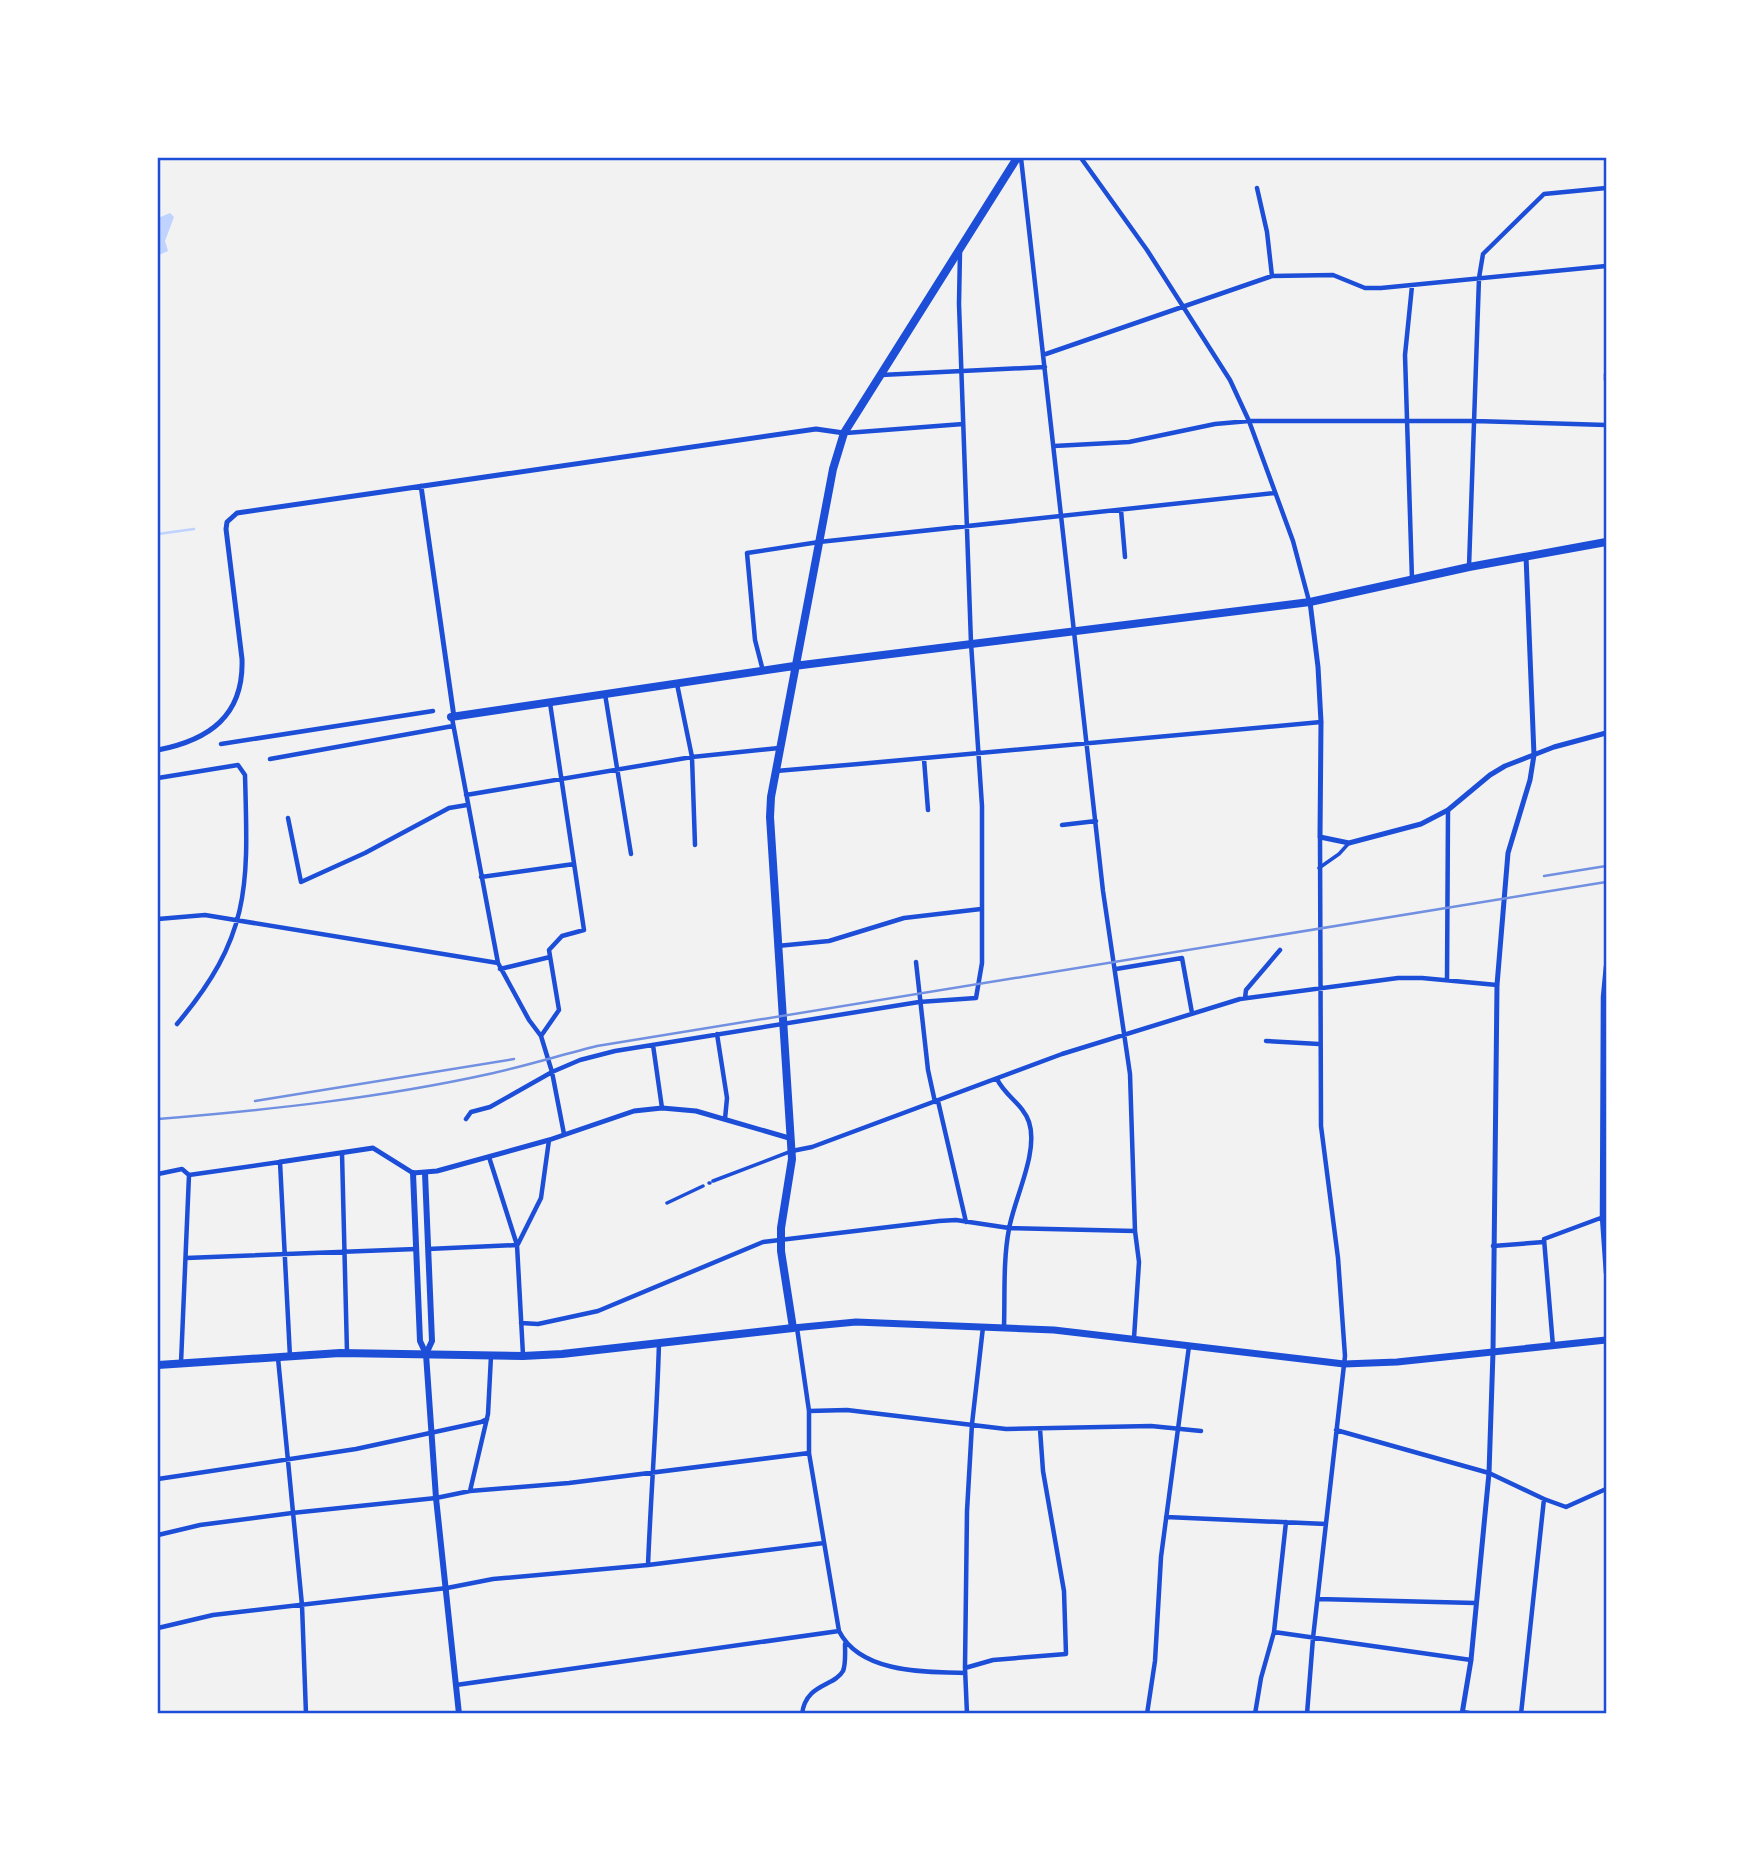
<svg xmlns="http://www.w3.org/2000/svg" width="1764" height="1871" font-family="'Sofia Sans Condensed',sans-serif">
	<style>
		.water { fill: #bfd3fe }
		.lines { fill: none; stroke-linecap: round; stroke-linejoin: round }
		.stream { stroke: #bfd3fe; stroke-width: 2.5 }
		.pedestrian { stroke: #1d4ed8; stroke-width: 3.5 }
		.minor { stroke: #1d4ed8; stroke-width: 4.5 }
		.tertiary { stroke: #1d4ed8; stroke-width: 5 }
		.secondary { stroke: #1d4ed8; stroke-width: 6 }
		.primary { stroke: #1d4ed8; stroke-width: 7 }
		.trunk { stroke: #1d4ed8; stroke-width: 8 }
		.rail { stroke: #7290e2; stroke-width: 2.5 }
		.neatline { fill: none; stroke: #1d4ed8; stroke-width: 2.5 }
	</style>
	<rect width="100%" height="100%" fill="#f2f2f2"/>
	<path class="water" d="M170,213L174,217L165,241L168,251L159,255L158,218Z"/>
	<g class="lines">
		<path class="stream" d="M158,534L194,529"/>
		<path class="pedestrian" d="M1319,868L1339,854L1349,843
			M713,1181L789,1152
			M709,1183H710
			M667,1203L703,1186"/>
		<path class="minor" d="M1021,158L1103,891L1130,1074L1135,1231L1139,1262L1134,1338
			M1081,158L1147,250L1230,380L1249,421L1293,541L1309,601
			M1257,188L1267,232L1272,276
			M1412,286L1405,355L1412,579
			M1043,355L1272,276L1333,275L1365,288H1381L1606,266
			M1606,374V380
			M881,375L1045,367
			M846,433L963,424
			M1054,446L1129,442L1215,424L1249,421H1474L1606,425
			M1121,510L1125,557
			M1469,567L1479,278L1483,254L1544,194L1606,188
			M763,671L755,640L747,553L819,542L1275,493
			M677,684L692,757L695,845
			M605,694L631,854
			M452,718L498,963L529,1020L541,1036L552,1072L564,1134
			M221,744L433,711
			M270,759L453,726
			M924,759L928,810
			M776,771C958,756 1140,739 1321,722
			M158,778L238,765L245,775C248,885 252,935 177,1024
			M466,795L692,757L779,748
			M288,818L301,882L365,853L449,808L467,805
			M1062,825L1096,821
			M481,877L574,864
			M158,919L205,915L498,963
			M777,946L829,941L904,918L981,909
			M916,962L928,1070L935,1102
			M1606,966L1603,997L1602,1217L1606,1273
			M500,969L550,957
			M1116,969L1182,958L1192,1013
			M1447,980L1448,810
			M1245,998L1246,990L1280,950
			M717,1034L727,1098L725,1119
			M541,1036L559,1010L549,950L562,936L584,930L550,703
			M1266,1041L1319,1044
			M653,1045L662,1108
			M997,1079C1005,1096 1023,1104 1029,1122C1039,1152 1014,1199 1009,1229C1003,1260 1005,1295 1004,1327
			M938,1101L966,1222
			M466,1119L471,1112L490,1107L552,1072L580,1060L615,1051L919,1002L976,998L982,963V806L971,643L959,304L960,251
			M792,1151L812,1147L1062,1054L1240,999L1398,978H1422L1497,985
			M342,1153L347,1352
			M489,1157L517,1245L523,1355
			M158,1174L182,1169L189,1175L280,1162L290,1357
			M518,1244L541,1198L549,1140
			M1493,1246L1544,1242
			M428,1249L517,1245
			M186,1258L416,1249
			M521,1323L538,1324L598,1311L763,1242L939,1221L956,1220L1009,1228L1135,1231
			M797,1328L809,1411V1453L839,1631C860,1673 924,1672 965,1673
			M1553,1346L1544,1239L1606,1216
			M278,1358L302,1605L306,1714
			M181,1363L189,1175
			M809,1411L847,1410L1006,1429L1151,1426L1201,1431
			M1336,1430L1489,1473L1544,1499L1566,1507L1606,1489
			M158,1479L356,1449L481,1422L487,1419
			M470,1491L488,1414L491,1356
			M1166,1517L1326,1524
			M158,1535L200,1525L292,1513L436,1498L470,1491L569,1483L809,1453
			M648,1565C651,1491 657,1417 659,1343
			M1318,1599L1475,1603
			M158,1628L213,1615L447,1588L493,1579L648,1565L824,1543
			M1274,1632L1471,1660
			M965,1668L993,1660L1066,1654L1064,1591L1043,1471L1040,1429
			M456,1685L839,1631
			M1463,1712L1475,1714
			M802,1714C806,1683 834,1687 843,1671C846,1664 845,1652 845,1644
			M967,1714L965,1668L967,1511L972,1424L983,1327
			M1147,1714L1155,1661L1161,1557L1189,1346
			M1255,1714L1261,1678L1274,1632L1286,1522
			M1307,1714L1313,1638L1345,1356L1338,1258L1321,1126L1320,837
			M1521,1714L1544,1499"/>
		<path class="tertiary" d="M421,486L454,717
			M1310,602L1318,667L1321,722L1320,837L1349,843L1421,824L1448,810L1490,775L1505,766L1554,747L1606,733
			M158,750C209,740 244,716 242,659L226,529L227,522L237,513L816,429L844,433
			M280,1162L373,1148L413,1173L437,1171L549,1140L634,1111L662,1108L696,1111L789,1138
			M1462,1714L1471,1660L1489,1473L1493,1352L1497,985L1508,853L1530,780L1534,755L1526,556"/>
		<path class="secondary" d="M413,1173L420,1341L426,1354L436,1498L459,1714
			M425,1173L432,1341L426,1354"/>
		<path class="primary" d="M793,1328L856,1322L1054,1330L1344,1364L1397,1362L1606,1340"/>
		<path class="trunk" d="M451,717L794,666L1310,602L1469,567L1606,542
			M158,1365L340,1353L523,1356L562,1354L793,1328L781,1251V1228L792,1159L770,817L771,797L833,469L844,433L1017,158"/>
		<path class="rail" d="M1544,876L1606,866
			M255,1101L514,1059
			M158,1119C268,1110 380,1098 489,1074C525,1066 561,1055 597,1046L1606,882"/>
	</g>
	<rect width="1764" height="1871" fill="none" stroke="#ffffff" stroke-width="318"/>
	<rect x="159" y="159" width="1446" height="1553" class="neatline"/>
</svg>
